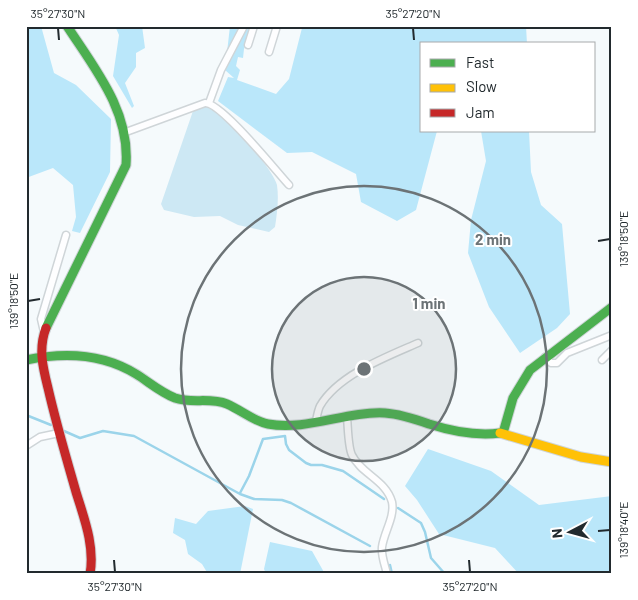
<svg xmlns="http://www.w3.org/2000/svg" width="638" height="600" font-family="Barlow,sans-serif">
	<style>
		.green { fill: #cde8f4 }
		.forest { fill: #bae7fa }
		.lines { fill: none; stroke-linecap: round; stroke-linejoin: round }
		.stream { stroke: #9bd4ea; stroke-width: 2.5 }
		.street-casing { stroke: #cfd5d8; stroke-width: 9 }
		.fast-casing { stroke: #cfd5d8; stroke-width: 11 }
		.slow-casing { stroke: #cfd5d8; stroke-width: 11 }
		.jam-casing { stroke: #cfd5d8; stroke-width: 11 }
		.street { stroke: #fefeff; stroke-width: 6 }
		.fast { stroke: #4caf50; stroke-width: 9 }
		.slow { stroke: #ffc107; stroke-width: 9 }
		.jam { stroke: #c62828; stroke-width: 9 }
		.ticks { fill: none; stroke: #222a2e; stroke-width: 2 }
		.ring { fill: none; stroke: #6c7376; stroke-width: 2.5 }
		.centre { fill: #6c7376; stroke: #fff; stroke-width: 2.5 }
		.ring-label { font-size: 15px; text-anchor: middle; font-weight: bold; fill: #6c7376; stroke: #fff; stroke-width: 4; stroke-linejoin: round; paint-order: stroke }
		.neatline { fill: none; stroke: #222a2e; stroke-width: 2 }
		.ticks-label { font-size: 12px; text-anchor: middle; fill: #222a2e }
	</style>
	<rect width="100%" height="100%" fill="#f5fafc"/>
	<path class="green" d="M206,107C209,108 213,110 216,112C231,121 273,169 277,185C279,199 277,214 275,227L269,232L238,225L220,216L194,217L164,210L161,204L193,111Z"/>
	<path class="forest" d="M26,26H41L54,73L76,85L111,119L110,172L80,233L72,231L76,217L73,185L53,168L26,178Z
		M115,26H142L145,48L136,53V67L125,83L134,106L132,108L113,76L119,35Z
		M230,26H252L244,49L243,58L238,57L236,66L240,70L237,80L276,94L289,79L302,28L305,26H526L527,44H422V131H437L416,210L397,221L361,202L356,174L312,152L287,153L218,101L228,77L234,78L225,70Z
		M481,131H529L531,172L541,205L562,224L570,314L557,328L520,353L489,307L468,253L471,220L486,161Z
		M428,449L491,471L539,505L612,496V574H519L495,548L439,534L417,500L405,486Z
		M245,506L253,509L240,574H208L202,564L188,554L185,540L173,533L175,518L196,524L208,511Z
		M270,542L312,551L325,574H266L264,569Z"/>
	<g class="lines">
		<path class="stream" d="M26,415L51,425
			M64,431L80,438L103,431L134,436L240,494L254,499L282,500L291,503L370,546
			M240,493L249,476L263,439L285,436L286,444L289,450L306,463L311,465H322L343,471L384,499
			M398,508L421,523L425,532L431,558L445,574
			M390,565L392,574"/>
		<defs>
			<path id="street" d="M248,45L254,26
				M269,52L277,26
				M209,103L221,70L244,26
				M126,132L205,103C221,102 276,171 289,185
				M44,332L41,319L66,235
				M545,357L551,363H557L567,353L612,335
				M602,360L612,350
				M347,417C348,427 348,447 352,455C361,474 386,480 392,502C395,517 384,532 382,547C381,556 385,565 387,574
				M316,421C317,416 318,410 320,406C338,375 386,357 418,343
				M26,446L40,437L59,433"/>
			<path id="fast" d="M46,328L126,165C130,111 95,69 67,26
				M26,360C64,352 102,353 136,374C149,382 160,392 175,398C192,404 210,397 227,404C241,410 253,421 268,424C307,431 346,411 385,413C400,414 415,419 429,424C451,431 477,436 500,433
				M503,433L513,398L530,370L612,307"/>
			<path id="slow" d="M500,433L581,457L612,462"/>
			<path id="jam" d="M46,328C38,349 43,368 48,388C56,423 66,457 76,492C84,518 95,546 90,574"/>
		</defs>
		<use href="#street" class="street-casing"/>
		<use href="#fast" class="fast-casing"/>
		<use href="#slow" class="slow-casing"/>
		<use href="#jam" class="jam-casing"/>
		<use href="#street" class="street"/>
		<use href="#fast" class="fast"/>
		<use href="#slow" class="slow"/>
		<use href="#jam" class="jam"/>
	</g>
	<path class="ticks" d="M58,28L59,40M413,28L414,40M598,241L610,239M28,301L40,299M598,531L610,530M114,560L115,572M469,560L470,572"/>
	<circle cx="364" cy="369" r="92" fill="#6c7376" fill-opacity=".12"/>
	<g class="ring">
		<circle cx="364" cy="369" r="92"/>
		<circle cx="364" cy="369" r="183"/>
	</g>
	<circle cx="364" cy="369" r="8" class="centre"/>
	<g class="ring-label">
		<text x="493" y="245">2 min</text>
		<text x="429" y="309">1 min</text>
	</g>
	<rect width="638" height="600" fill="none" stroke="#ffffff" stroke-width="55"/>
	<rect x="420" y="42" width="175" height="90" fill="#ffffff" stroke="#a7aaab"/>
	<rect x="430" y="59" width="25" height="8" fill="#4caf50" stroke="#a7aaab"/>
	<text x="466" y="68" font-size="15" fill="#222a2e">Fast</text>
	<rect x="430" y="84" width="25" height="8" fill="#ffc107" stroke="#a7aaab"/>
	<text x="466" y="92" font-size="15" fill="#222a2e">Slow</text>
	<rect x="430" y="109" width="25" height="8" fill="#c62828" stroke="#a7aaab"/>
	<text x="466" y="118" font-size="15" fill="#222a2e">Jam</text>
	<g transform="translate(570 532) rotate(264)" stroke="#ffffff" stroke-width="4" paint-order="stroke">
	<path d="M0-4L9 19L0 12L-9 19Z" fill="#222a2e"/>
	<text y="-8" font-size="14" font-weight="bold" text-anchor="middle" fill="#222a2e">N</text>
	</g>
	<rect x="28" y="28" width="582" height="544" class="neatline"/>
	<g class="ticks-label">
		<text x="58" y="18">35°27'30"N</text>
		<text x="413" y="18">35°27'20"N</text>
		<text transform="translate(624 239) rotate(-90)" y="4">139°18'50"E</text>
		<text transform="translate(14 301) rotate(-90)" y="4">139°18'50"E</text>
		<text transform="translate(624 530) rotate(-90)" y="4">139°18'40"E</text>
		<text x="115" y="591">35°27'30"N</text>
		<text x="470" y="591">35°27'20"N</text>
	</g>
</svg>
